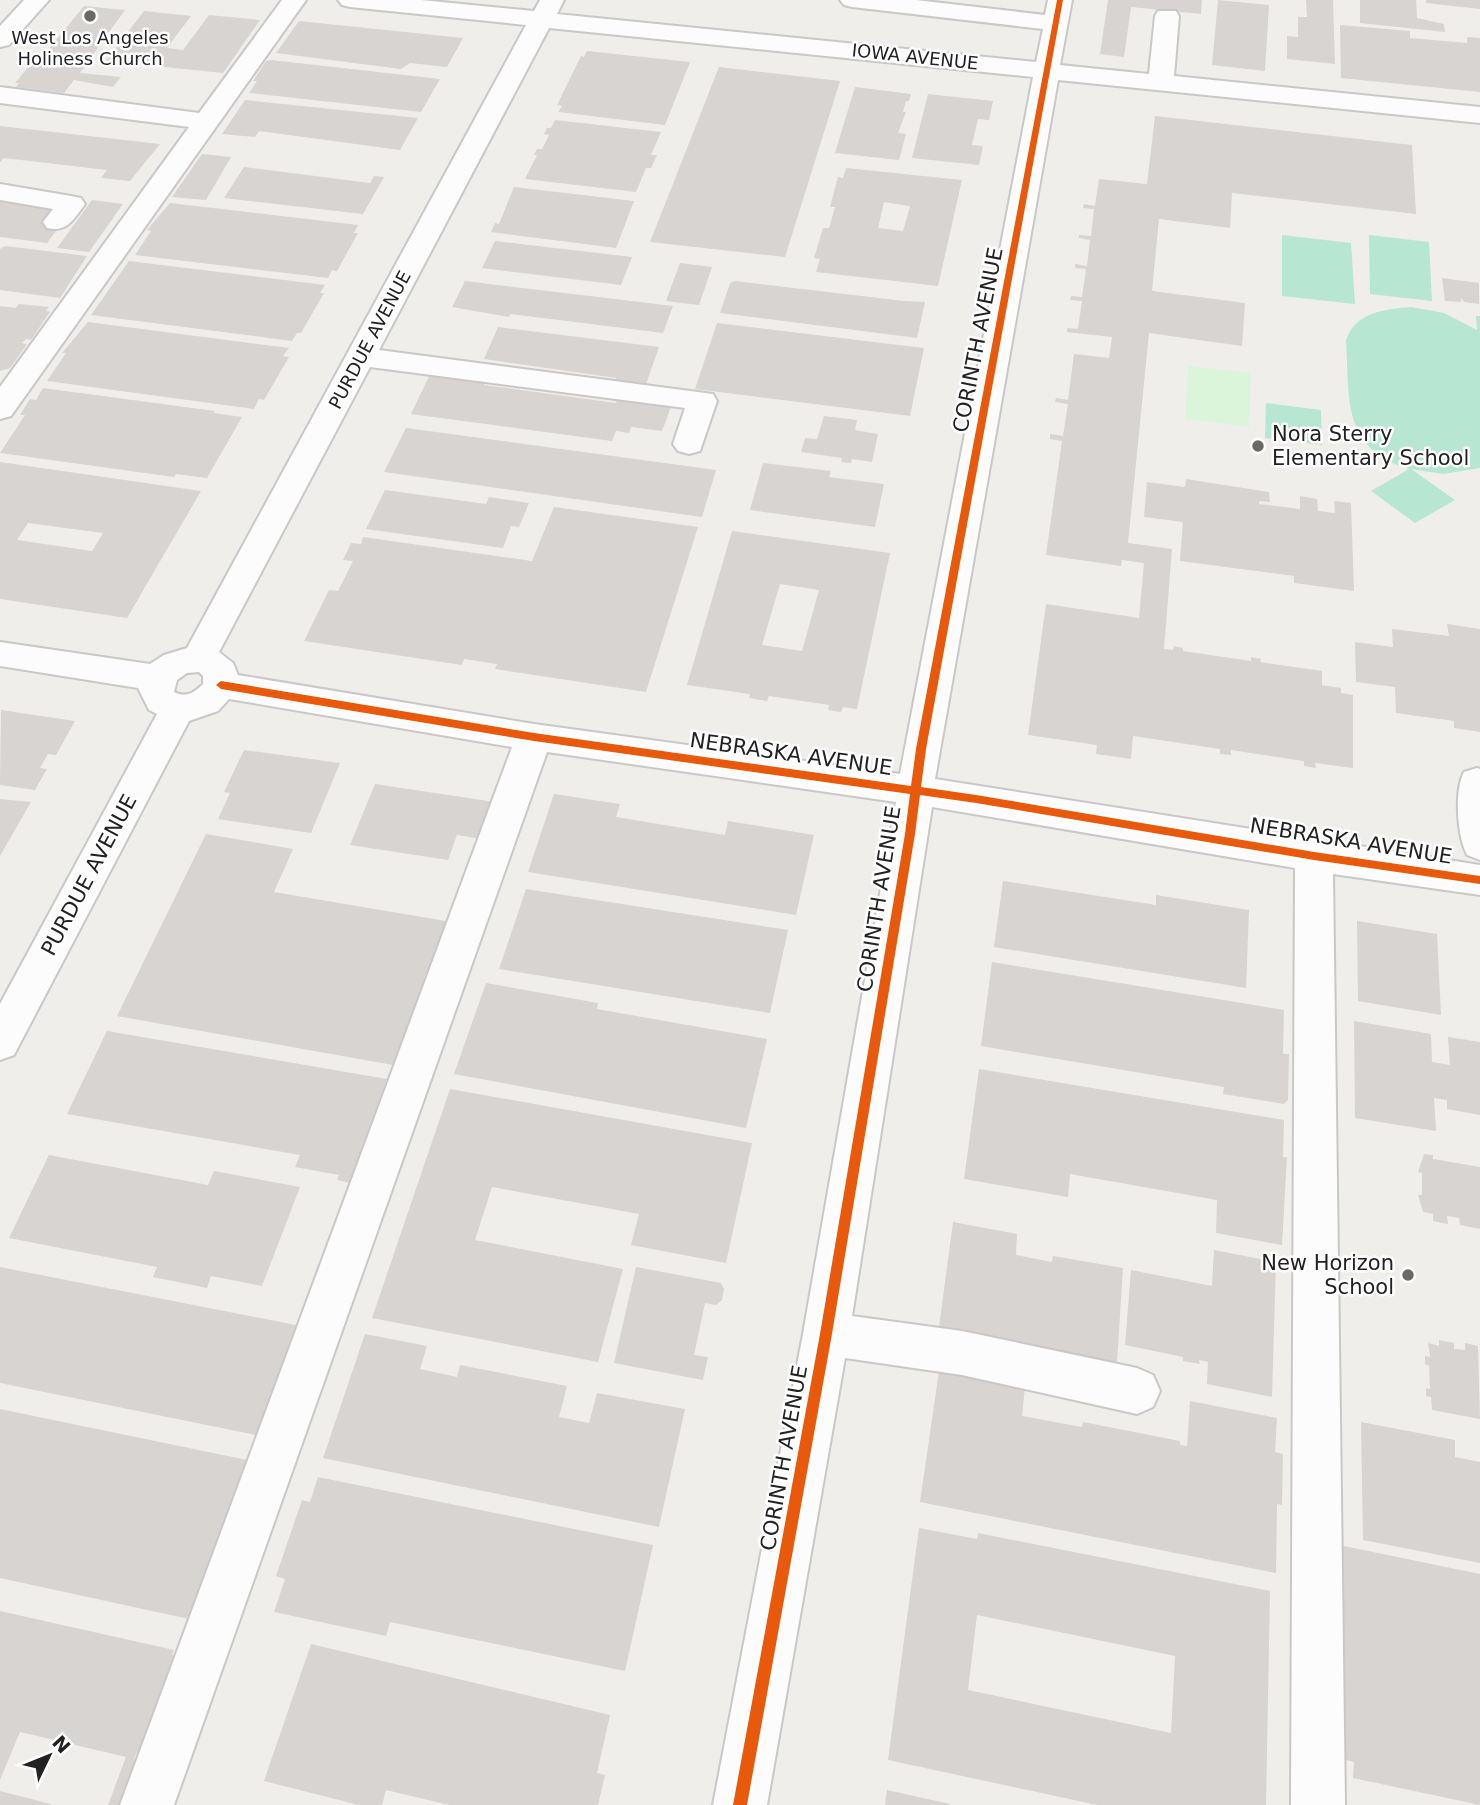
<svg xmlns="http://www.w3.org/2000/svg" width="1480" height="1805" font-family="'DejaVu Sans',sans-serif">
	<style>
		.park { fill: #daf5da }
		.pitch { fill: #b7e6d2 }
		.building { fill: #d7d4d2; fill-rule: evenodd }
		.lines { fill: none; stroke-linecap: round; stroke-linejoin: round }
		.minor-casing { stroke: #c9c8c7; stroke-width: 4 }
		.minor { fill: #fdfcfc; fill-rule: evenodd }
		.cycleway-casing { stroke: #fff; stroke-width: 5 }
		.cycleway { fill: #e8590c; fill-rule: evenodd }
		.poi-dot { fill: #6a6968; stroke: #fff; stroke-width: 2.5 }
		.labels { text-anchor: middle; stroke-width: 5; stroke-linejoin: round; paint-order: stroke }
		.far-poi-label { font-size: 18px; fill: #222; stroke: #fff }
		.far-street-label { font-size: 18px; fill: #222; stroke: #fff }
		.street-label { font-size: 21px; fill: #222; stroke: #fff }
		.poi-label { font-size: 21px; fill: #222; stroke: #fff; text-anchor: start }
	</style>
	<rect width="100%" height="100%" fill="#f0eeeb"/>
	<path class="park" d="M1188,366L1251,373L1249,427L1185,419Z"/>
	<path class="pitch" d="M1282,235L1351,243L1355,304L1282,296Z
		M1369,235L1429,242L1432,301L1370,294Z
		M1411,307L1444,313L1477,330L1476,316H1480V468L1443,474L1411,469L1455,500L1415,523L1371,491L1409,469C1341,448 1350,400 1346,341C1354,312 1386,309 1411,307Z
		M1266,403L1321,410L1322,445L1265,438Z"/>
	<path class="building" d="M1108,0H1202L1201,14L1131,7L1124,57L1100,54Z
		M1218,0L1269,5L1265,71L1212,65Z
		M1306,0H1333L1335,64L1287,59V36L1298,37V17H1307Z
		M1360,0H1416L1417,18L1444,24L1445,32L1360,23Z
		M1426,0H1480V9L1426,3Z
		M84,6L125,10L80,73L121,77L113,87L74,80L64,93L16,87L19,83H15L34,60L39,61Z
		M144,11L191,16L167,48L183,50L209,15L260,20L223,73L106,61Z
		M299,21L463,38L447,67L410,63L401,69L276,53Z
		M1340,25L1410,31V38L1467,43V37L1480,38V92L1341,78Z
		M587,51L690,62L665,125L558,112L562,106L557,105L581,56L584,57Z
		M271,60L440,79L421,112L249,93L257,81H253L266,61Z
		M719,67L840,81L785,257L650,242Z
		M855,87L911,94L909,101H906L903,112H906L898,133L906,134L899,160L835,153Z
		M928,94L993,101L989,120L978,119L972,145L983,146L979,165L912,158Z
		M245,100L418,118L400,150L259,131L255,137L222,134Z
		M1155,116L1412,145L1416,214L1232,193L1230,228L1159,219L1152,291L1245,303L1242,346L1149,333L1128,543L1172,549L1164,649L1173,650L1174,646L1183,648V651L1251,661V657L1261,659L1260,662L1322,671V685L1341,688V693L1353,695V768L1315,763L1316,768L1304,766V761L1231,750V755L1220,754V749L1133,736L1131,759L1096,754L1097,745L1028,735L1046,604L1139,618L1144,563L1122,560L1121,566L1046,555L1062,441L1050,439V434L1063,436L1068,404L1055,402L1056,398L1068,400L1074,354L1109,358L1112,337L1067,332V328L1078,329L1082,301L1070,300L1071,296L1082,297L1086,269L1075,268V264L1087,266L1090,240L1079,238V235L1091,236L1094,209L1083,208L1084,204L1095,206L1099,179L1147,184Z
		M555,120L661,132L651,155H657L651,168H646L636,192L525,179L537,155H534L537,149H542L549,135L544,134L547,128H551Z
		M0,126L160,144L130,181L101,178L107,170L4,158L0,162Z
		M202,154L231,157L206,200L172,197Z
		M244,167L370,183L374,176L384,177L363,214L224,198Z
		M846,168L962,180L938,286L816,272L820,259L814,258L823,228H829L835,207H830L838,177L843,178ZM884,202L910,206L903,231L878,228Z
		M514,187L634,201L616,248L491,232L495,223L499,224Z
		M92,200L123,204L89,252L57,248Z
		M0,201L63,204L59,227L47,243L0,237Z
		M170,203L358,225L354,233H358L337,271L332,270L328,278L135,255L151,231L147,230Z
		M495,241L632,257L621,285L482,268Z
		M5,246L87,256L60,298L0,290V249Z
		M129,261L325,285L320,293H324L301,333H297L292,341L91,315Z
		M680,263L712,267L699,305L666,301Z
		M1442,278L1479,283V304L1464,302L1461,298V302L1445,301Z
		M465,281L673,306L663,333L510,314L509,317L452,307Z
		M735,281L904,301L925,302L917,338L720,313L730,283Z
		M19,304L49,307L46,311L50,312L31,340L26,339L22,343L27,344L10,368L0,371V306L16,308Z
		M88,322L289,348L283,356L289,357L264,400L259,399L254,409L47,381L66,353H62Z
		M717,323L924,348L910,416L695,389Z
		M498,327L659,347L645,387L614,383L616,378L484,359Z
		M431,372L487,380L484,385L616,403L618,395L673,402L662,431L631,427L629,433L616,431L612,441L411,414Z
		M43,388L215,411L213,413L242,417L207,478L176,474L174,477L0,453L25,415H20L30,399L36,400Z
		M824,416L857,420L855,430L878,434L872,462L852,459L851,463L841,462L842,458L801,452L805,438L817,439Z
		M406,428L716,470L702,517L384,472Z
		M0,462L201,491L127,618L0,599ZM28,523L103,533L92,551L17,540Z
		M763,463L831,471L829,477L884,484L875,527L750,510Z
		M1186,479L1269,492L1270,502L1259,501V504L1300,509V496L1317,499L1318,511L1335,513L1334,501L1351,503L1354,591L1294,583V576L1180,561L1183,522L1144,517L1147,482L1185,487Z
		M385,490L486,504L489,497L529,503L519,527L511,526L503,548L366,529Z
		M554,507L698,527L646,692L495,669L497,664L464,659L462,665L304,641L329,590L338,591L353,561L343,560L351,543L361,544L363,537L532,561Z
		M732,531L890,553L857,709L843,707L841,712L828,710L829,705L769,696L767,701L749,698L750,694L687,685ZM780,584L819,590L802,651L762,645Z
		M1447,624L1480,629V732L1454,728V721L1396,713L1395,687L1356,682L1355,642L1393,647L1392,629L1449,636Z
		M1,710L75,721L56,755L48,754L40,768L47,769L35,790L0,785Z
		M244,750L340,763L311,833L218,819L230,793L224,792Z
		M375,784L495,802L481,839L457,835L448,860L350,845Z
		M554,794L620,804L616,817L725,835L728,821L814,835L796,915L528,872Z
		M0,799L31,802L0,856Z
		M206,834L293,849L274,892L446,921L436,950L442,951L433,975L426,973L414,1008L421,1009L412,1034L405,1033L393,1065L117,1016Z
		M1003,881L1156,905V895L1249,910L1246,988L994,947Z
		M526,889L788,930L770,1013L499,969Z
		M1357,921L1437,934L1441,1015L1358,1001Z
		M992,962L1284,1010L1283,1054H1289L1288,1100L1284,1104L1223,1094L1224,1087L981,1046Z
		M486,983L598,1003L597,1009L767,1039L746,1128L454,1074Z
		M1354,1021L1431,1034L1432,1062L1450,1065L1448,1037L1480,1042V1115L1447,1109V1100L1434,1098L1436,1131L1355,1118Z
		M107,1031L387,1079L369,1129L374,1130L364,1158L359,1157L350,1183L337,1180L339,1175L295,1167L300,1155L67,1114Z
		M979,1069L1284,1120L1283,1157H1287L1282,1245L1216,1233L1217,1200L1070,1174L1068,1197L964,1179Z
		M450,1089L752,1143L726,1263L631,1245L639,1214L492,1187L475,1240L623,1269L598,1362L372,1318Z
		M1424,1154L1433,1155V1159L1480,1167V1229L1460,1225L1459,1218L1447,1216L1448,1224L1433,1221V1214L1423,1212L1418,1195H1422V1173L1418,1172Z
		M49,1155L208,1185L214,1171L300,1187L262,1286L211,1276L207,1288L153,1277L157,1267L9,1238Z
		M953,1222L1017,1234L1016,1255L1052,1262L1053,1256L1123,1268L1117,1362L939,1327Z
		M1214,1250L1276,1262L1272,1397L1207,1384L1208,1362L1199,1360L1200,1364L1183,1361V1357L1125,1345L1131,1270L1212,1286Z
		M0,1267L301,1326L261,1436L0,1383Z
		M636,1267L721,1283L724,1289L722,1300L716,1305L705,1303L694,1355L708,1357L703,1380L614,1363Z
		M365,1334L427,1346L420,1369L457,1377L460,1365L567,1386L559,1417L589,1423L597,1393L685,1409L659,1527L323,1458Z
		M1439,1340L1454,1343V1349L1465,1350V1343L1478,1346L1480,1419L1432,1410L1431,1397L1426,1396V1388L1430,1389L1429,1366L1425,1364V1356L1430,1357L1428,1343L1439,1346Z
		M944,1362L1025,1387L1022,1416L1082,1427L1083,1422L1180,1441V1445L1187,1446L1190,1401L1277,1418L1275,1452L1283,1454L1282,1505L1277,1504L1276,1573L920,1502L939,1371L944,1372Z
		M0,1409L247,1460L189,1619L0,1578Z
		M1361,1422L1455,1440V1457L1480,1462V1563L1363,1540Z
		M318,1477L653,1545L625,1671L390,1622L386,1636L274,1612L285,1579L276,1576L302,1500L310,1502Z
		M919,1528L977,1539L978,1533L1270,1591L1266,1805H1097L888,1760ZM977,1615L1175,1656L1171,1733L968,1690Z
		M1339,1545L1480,1574V1805L1353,1778L1354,1762L1339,1758Z
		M0,1611L174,1650L172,1655L176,1657L148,1755L137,1752L134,1759L145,1762L129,1805H108L126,1757L20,1732L0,1780Z
		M311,1644L610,1715L597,1773L605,1775L598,1805H449L386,1790L382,1805H359L264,1781Z
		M887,1790L950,1804V1805H885Z
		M0,1791L51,1804V1805H0Z"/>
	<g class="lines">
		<defs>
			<path id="minor" d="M24,0H49L9,45L0,47V26Z
				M282,0H306L11,416L0,419V387L189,127L0,103V87L199,113Z
				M338,0H421L534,11L540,0H564L557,14L1036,62L1043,29L852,7L844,5L840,0H916L1045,15L1048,0H1072L1060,65L1149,74L1155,16L1158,11H1176L1179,16L1174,76L1480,107V123L1058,80L935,779L1480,865V895L1333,874L1345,1805H1291L1295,868L932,807L852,1316L962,1331L1137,1368L1153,1375L1160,1391L1153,1407L1137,1414L962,1375L845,1358L767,1805H713L803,1334L896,802L547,752L174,1805H120L512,747L229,699L218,711L189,721L14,1055L0,1060V1004L157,714L149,710L138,688L0,666V642L150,664L164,655L187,648L526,25L350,7L342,5ZM549,28L1033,77L900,774L534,724L238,675L233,663L219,652L370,367L685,408L673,444L678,451L689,454L700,451L717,401L713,394L379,350ZM199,672L203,676V684C194,693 186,698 174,692L177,680L187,673Z
				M0,184L71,196L81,198L85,204C74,219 67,233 47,228L43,222L53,209L0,200Z
				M1477,768L1480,769V860L1467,855C1457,836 1454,791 1464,772Z"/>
		</defs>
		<use href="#minor" class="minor-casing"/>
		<use href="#minor" class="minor"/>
		<defs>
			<path id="cycleway" d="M1057,0H1063L926,749L921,787L976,795L1314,852L1480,876V884L1314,860L976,803L920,795L915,834L832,1334L747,1805H733L820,1334L905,834L910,794L534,741L221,689L216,685L221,681L534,733L911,786L916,749Z"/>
		</defs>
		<use href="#cycleway" class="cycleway-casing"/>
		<use href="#cycleway" class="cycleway"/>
	</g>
	<g class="poi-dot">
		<circle cx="90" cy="16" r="7"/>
		<circle cx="1258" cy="446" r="7"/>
		<circle cx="1408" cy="1275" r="7"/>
	</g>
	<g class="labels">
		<g class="far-poi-label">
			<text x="90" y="44">West Los Angeles<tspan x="90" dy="21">Holiness Church</tspan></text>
		</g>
		<g class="far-street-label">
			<text transform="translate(915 57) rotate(6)" y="6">IOWA AVENUE</text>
			<text transform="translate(370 340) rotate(-62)" y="6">PURDUE AVENUE</text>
		</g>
		<g class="street-label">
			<text transform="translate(978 340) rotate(-79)" y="7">CORINTH AVENUE</text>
			<text transform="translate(791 754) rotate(8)" y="7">NEBRASKA AVENUE</text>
			<text transform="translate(1351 841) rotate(9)" y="7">NEBRASKA AVENUE</text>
			<text transform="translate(89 875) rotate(-62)" y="7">PURDUE AVENUE</text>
			<text transform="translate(879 899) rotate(-81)" y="7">CORINTH AVENUE</text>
			<text transform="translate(784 1458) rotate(-80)" y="7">CORINTH AVENUE</text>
		</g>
		<g class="poi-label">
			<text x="1272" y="441">Nora Sterry<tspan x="1272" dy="24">Elementary School</tspan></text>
			<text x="1394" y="1270" text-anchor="end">New Horizon<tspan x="1394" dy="24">School</tspan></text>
		</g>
	</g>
	<g transform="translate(49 1756) rotate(47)" stroke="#ffffff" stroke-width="5" paint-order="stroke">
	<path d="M0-5L12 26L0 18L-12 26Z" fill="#222222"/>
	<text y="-10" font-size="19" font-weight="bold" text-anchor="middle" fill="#222222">N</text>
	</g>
</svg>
